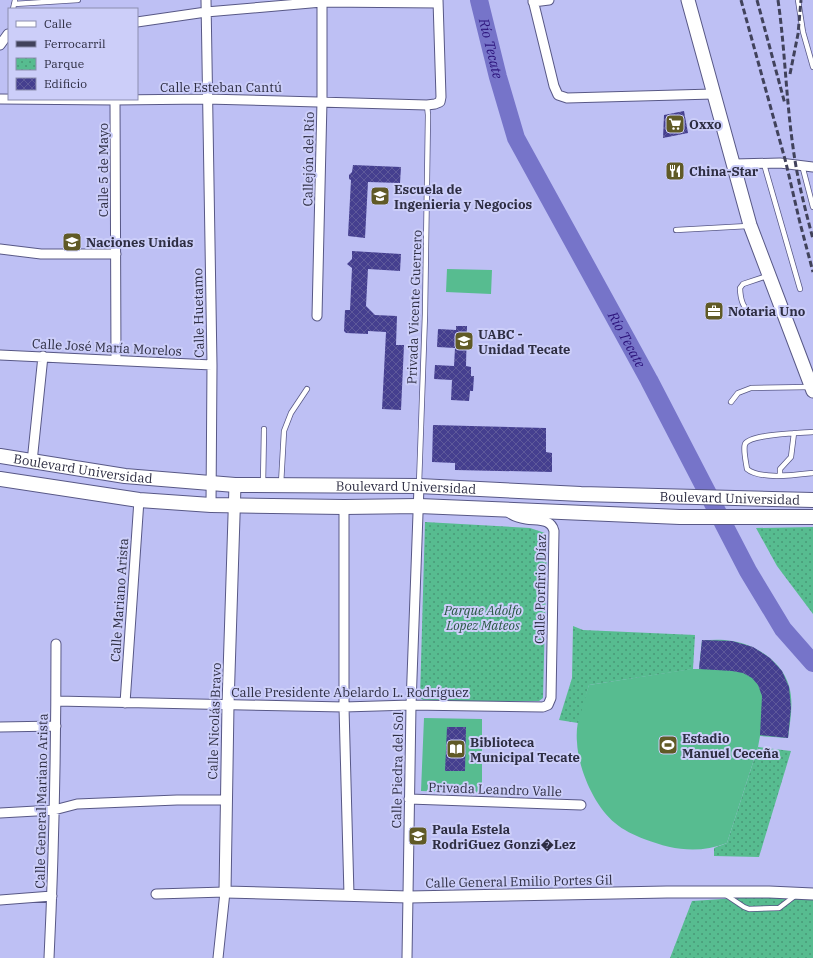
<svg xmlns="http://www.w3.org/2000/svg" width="813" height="958" font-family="'IBM Plex Serif',serif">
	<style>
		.green { fill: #57bc90 }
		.park { fill: url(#park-dots) }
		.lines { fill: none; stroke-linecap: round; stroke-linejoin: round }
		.river { stroke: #7674c9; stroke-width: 18 }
		.building { fill: url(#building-cross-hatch) }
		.service-casing { stroke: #585886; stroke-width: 6 }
		.minor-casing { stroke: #585886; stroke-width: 11 }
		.tertiary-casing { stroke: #585886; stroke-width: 13 }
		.secondary-casing { stroke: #585886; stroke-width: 15 }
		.primary-casing { stroke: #585886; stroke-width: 16 }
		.service { stroke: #fff; stroke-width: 4.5 }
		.minor { stroke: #fff; stroke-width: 9 }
		.tertiary { stroke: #fff; stroke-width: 11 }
		.secondary { stroke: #fff; stroke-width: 13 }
		.primary { stroke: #fff; stroke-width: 14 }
		.rail { stroke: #41425b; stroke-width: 3; stroke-dasharray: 6 3; stroke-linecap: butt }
		.labels { text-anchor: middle; stroke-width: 4; stroke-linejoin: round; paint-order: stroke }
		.street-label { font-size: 13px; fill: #2d2d42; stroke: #cccef9 }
		.poi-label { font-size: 13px; font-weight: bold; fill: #2d2d42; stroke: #cccef9; text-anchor: start }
		.park-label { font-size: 13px; font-style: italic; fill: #265540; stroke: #cccef9 }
		.water-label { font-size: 14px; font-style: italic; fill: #2b127a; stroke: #cccef9 }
	</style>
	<defs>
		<pattern id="park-dots" width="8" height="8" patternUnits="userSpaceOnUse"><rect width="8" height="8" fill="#57bc90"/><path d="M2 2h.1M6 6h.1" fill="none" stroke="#489977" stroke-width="1.8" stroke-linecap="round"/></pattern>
		<pattern id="building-cross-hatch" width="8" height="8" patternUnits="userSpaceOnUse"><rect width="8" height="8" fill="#453f8f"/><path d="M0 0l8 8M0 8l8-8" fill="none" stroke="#5e599a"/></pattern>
	</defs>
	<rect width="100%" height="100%" fill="#bec0f4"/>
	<path class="green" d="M447,269L492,270L491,294L446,292Z
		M702,640C712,640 722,639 732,641C757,645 782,662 789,686C794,703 790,722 788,738L760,736L758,747L727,843C698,854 673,850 644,839C634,835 623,830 615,823C594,806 578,768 577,742C575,722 583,704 589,685L691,669H699Z
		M424,718L482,719V793L421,791Z"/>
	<path class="park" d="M425,522L530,528L545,533L547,537L543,698L539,701H425L420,698Z
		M813,527V614L777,566L756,528Z
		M573,626L583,630L695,635L693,669L589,685L578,723L559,720L572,678Z
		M758,747L791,751L759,857L714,856V848L727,843Z
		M768,896L813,897V958H670L692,901Z"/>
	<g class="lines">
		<path class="river" id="s1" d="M479,0L498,77L516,138L649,380L748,571L783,629L813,663"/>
	</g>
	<path class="building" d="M684,111L688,133L663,138L664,115Z
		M353,165L401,167L400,183L368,182L365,238L348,236L351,180L349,179V175L352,172Z
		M352,251L401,254L400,271L368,269L366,306L375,315L397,316L396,345H404L401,410L382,409L386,332L368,331V334L346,333L344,331L345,310H350L352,268L347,264L352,259Z
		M456,326H467L466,366L471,367V376H474L473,391H470L469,401L451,400L452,380L434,379L435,365L454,366L455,348L437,347L438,329L456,330Z
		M433,425L546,428V452L552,453V472L455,470V463L432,462Z
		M702,640L732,641L753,647L770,658L782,671L789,687L791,708L788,738L760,735L762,696L758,685L752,678L743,673L732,671L699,669Z
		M447,727H466L465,771H445Z"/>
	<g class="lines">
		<defs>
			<path id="service" d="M798,0L803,32L813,67
				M14,4L78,0
				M13,9L15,0
				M764,164L800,289
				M802,165L813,207
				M676,230L748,226
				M767,276L743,284L740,288C741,320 758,313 782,311
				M731,402L738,393L751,388L810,387
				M813,432C802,433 750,434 745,444C743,450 746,462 747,469C760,480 796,475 813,473
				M780,475V469L791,457L794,433
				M263,484L264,429
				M281,484L284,431L291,413L307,389
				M419,484L425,314L428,115L427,105
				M726,895L744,907L749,909L779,908L796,895"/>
			<path id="minor" d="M206,0L212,365L211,505
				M533,0L554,86L558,95L567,98L713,94
				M533,2L549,0
				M137,22L206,12L322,2L438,3
				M0,45L8,34
				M0,99L115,100L206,99L427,105L435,104L440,102L441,97L438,0
				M115,99L116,360
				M734,164L780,163L813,167
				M0,249L41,254H116
				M317,316L322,101V0
				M0,355L212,365
				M32,462L43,356
				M344,507V707L349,895
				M56,701L344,707L411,705L543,707L548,705L551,698L554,531C551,518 537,521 526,519C519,518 513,516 508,512
				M125,703L139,500
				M0,727L56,726
				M409,799L581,805
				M0,813L54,810L77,804L177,800H226
				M156,894L225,892L218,958
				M0,900L52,896
				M49,958C54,854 56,749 56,644
				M407,958L411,705L419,486"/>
			<path id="tertiary" d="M235,485L228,705L225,892L409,897L667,892H769L813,894"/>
			<path id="secondary" d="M688,0L750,225L813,391"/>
			<g id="primary">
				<path id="s2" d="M0,456L125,476L235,485L419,486L581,494L813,500"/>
				<path d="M0,479L139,500L211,505L344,507L419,506L680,517H813"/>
			</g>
		</defs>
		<use href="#service" class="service-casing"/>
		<use href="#minor" class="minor-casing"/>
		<use href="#tertiary" class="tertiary-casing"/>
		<use href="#secondary" class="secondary-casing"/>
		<use href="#primary" class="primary-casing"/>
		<use href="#service" class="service"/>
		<use href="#minor" class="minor"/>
		<use href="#tertiary" class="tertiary"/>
		<use href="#secondary" class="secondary"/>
		<use href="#primary" class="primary"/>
		<path class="rail" d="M741,0L786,163L800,223L813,272
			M757,0L785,104
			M778,0C785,49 786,98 793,147C797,178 805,209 813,239
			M790,74L798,34L801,0"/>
	</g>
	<defs>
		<symbol id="supermarket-square" viewBox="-11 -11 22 22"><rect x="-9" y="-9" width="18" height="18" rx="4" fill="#605a26" stroke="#cccef9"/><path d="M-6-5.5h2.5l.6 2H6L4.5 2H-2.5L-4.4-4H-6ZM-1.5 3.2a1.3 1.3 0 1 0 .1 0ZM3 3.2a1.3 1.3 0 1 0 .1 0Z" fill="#fff"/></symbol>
		<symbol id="restaurant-square" viewBox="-11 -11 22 22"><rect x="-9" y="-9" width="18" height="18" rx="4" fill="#605a26" stroke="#cccef9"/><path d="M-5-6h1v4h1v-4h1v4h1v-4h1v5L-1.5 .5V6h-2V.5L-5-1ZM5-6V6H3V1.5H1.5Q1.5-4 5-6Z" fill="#fff"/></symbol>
		<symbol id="university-square" viewBox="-11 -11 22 22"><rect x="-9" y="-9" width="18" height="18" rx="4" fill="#605a26" stroke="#cccef9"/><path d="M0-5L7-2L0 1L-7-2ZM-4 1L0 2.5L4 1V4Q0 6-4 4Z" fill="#fff"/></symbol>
		<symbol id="school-square" viewBox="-11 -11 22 22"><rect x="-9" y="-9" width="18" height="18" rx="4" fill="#605a26" stroke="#cccef9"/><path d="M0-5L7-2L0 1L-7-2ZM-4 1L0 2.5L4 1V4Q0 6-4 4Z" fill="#fff"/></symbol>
		<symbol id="office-square" viewBox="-11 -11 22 22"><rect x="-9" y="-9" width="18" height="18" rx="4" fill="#605a26" stroke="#cccef9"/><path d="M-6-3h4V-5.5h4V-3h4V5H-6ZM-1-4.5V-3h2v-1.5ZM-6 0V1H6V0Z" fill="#fff"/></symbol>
		<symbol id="stadium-square" viewBox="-11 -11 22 22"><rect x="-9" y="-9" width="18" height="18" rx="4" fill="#605a26" stroke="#cccef9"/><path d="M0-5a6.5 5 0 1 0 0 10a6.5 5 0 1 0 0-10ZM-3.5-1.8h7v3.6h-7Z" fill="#fff"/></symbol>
		<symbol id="library-square" viewBox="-11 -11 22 22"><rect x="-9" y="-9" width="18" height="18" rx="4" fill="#605a26" stroke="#cccef9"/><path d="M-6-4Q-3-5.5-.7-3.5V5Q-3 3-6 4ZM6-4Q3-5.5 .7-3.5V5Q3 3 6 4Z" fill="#fff"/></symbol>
	</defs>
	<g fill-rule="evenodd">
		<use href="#supermarket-square" x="664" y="113" width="22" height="22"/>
		<use href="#restaurant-square" x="664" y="160" width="22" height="22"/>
		<use href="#university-square" x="369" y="185" width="22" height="22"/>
		<use href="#school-square" x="61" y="231" width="22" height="22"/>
		<use href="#office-square" x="703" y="300" width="22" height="22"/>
		<use href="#university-square" x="453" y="330" width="22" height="22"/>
		<use href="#stadium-square" x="657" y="734" width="22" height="22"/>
		<use href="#library-square" x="445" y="738" width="22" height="22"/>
		<use href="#school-square" x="407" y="825" width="22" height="22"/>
	</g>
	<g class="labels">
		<g class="street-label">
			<text x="221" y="92">Calle Esteban Cantú</text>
			<text transform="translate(308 159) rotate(-89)" y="5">Callejón del Río</text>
			<text transform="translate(103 170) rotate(-90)" y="5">Calle 5 de Mayo</text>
			<text transform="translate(414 307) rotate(-88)" y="5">Privada Vicente Guerrero</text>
			<text transform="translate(198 313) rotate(-91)" y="5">Calle Huetamo</text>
			<text transform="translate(107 347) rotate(3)" y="5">Calle José María Morelos</text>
			<text dy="5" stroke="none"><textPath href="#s2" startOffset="84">Boulevard Universidad</textPath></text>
			<text dy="5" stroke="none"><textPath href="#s2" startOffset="408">Boulevard Universidad</textPath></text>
			<text dy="5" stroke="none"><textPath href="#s2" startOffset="732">Boulevard Universidad</textPath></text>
			<text transform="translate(540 589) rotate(-89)" y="5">Calle Porfirio Díaz</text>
			<text transform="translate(119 600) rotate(-86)" y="5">Calle Mariano Arista</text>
			<text x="350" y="697">Calle Presidente Abelardo L. Rodríguez</text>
			<text transform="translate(214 721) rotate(-88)" y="5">Calle Nicolás Bravo</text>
			<text transform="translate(397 770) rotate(-89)" y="5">Calle Piedra del Sol</text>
			<text transform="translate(495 789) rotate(2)" y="5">Privada Leandro Valle</text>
			<text transform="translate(41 801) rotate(-89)" y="5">Calle General Mariano Arista</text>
			<text transform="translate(519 881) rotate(-1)" y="5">Calle General Emilio Portes Gil</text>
		</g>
		<g class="poi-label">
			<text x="689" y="129">Oxxo</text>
			<text x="689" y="176">China-Star</text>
			<text x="394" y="194">Escuela de<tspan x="394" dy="15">Ingenieria y Negocios</tspan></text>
			<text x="86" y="247">Naciones Unidas</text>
			<text x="728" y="316">Notaria Uno</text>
			<text x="478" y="339">UABC -<tspan x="478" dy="15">Unidad Tecate</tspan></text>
			<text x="682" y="743">Estadio<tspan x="682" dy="15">Manuel Ceceña</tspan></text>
			<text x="470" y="747">Biblioteca<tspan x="470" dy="15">Municipal Tecate</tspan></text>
			<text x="432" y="834">Paula Estela<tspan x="432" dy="15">RodriGuez Gonzi�Lez</tspan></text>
		</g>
		<g class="park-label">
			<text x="483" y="615">Parque Adolfo<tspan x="483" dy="15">Lopez Mateos</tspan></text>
		</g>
		<g class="water-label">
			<text dy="5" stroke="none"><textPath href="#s1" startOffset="50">Río Tecate</textPath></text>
			<text dy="5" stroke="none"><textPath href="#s1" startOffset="373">Río Tecate</textPath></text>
		</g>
	</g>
	<rect x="8" y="8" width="130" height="92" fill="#cccef9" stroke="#8c8eb0"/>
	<rect x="16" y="21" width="20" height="6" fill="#ffffff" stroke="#8c8eb0"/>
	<text x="44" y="28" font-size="12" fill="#2d2d42">Calle</text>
	<rect x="16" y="41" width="20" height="6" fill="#41425b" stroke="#8c8eb0"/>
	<text x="44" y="48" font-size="12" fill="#2d2d42">Ferrocarril</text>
	<rect x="16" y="58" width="20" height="12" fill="url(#park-dots)" stroke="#8c8eb0"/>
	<text x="44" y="68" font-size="12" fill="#2d2d42">Parque</text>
	<rect x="16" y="78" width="20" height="12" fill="url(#building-cross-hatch)" stroke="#8c8eb0"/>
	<text x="44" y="88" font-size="12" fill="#2d2d42">Edificio</text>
</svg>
